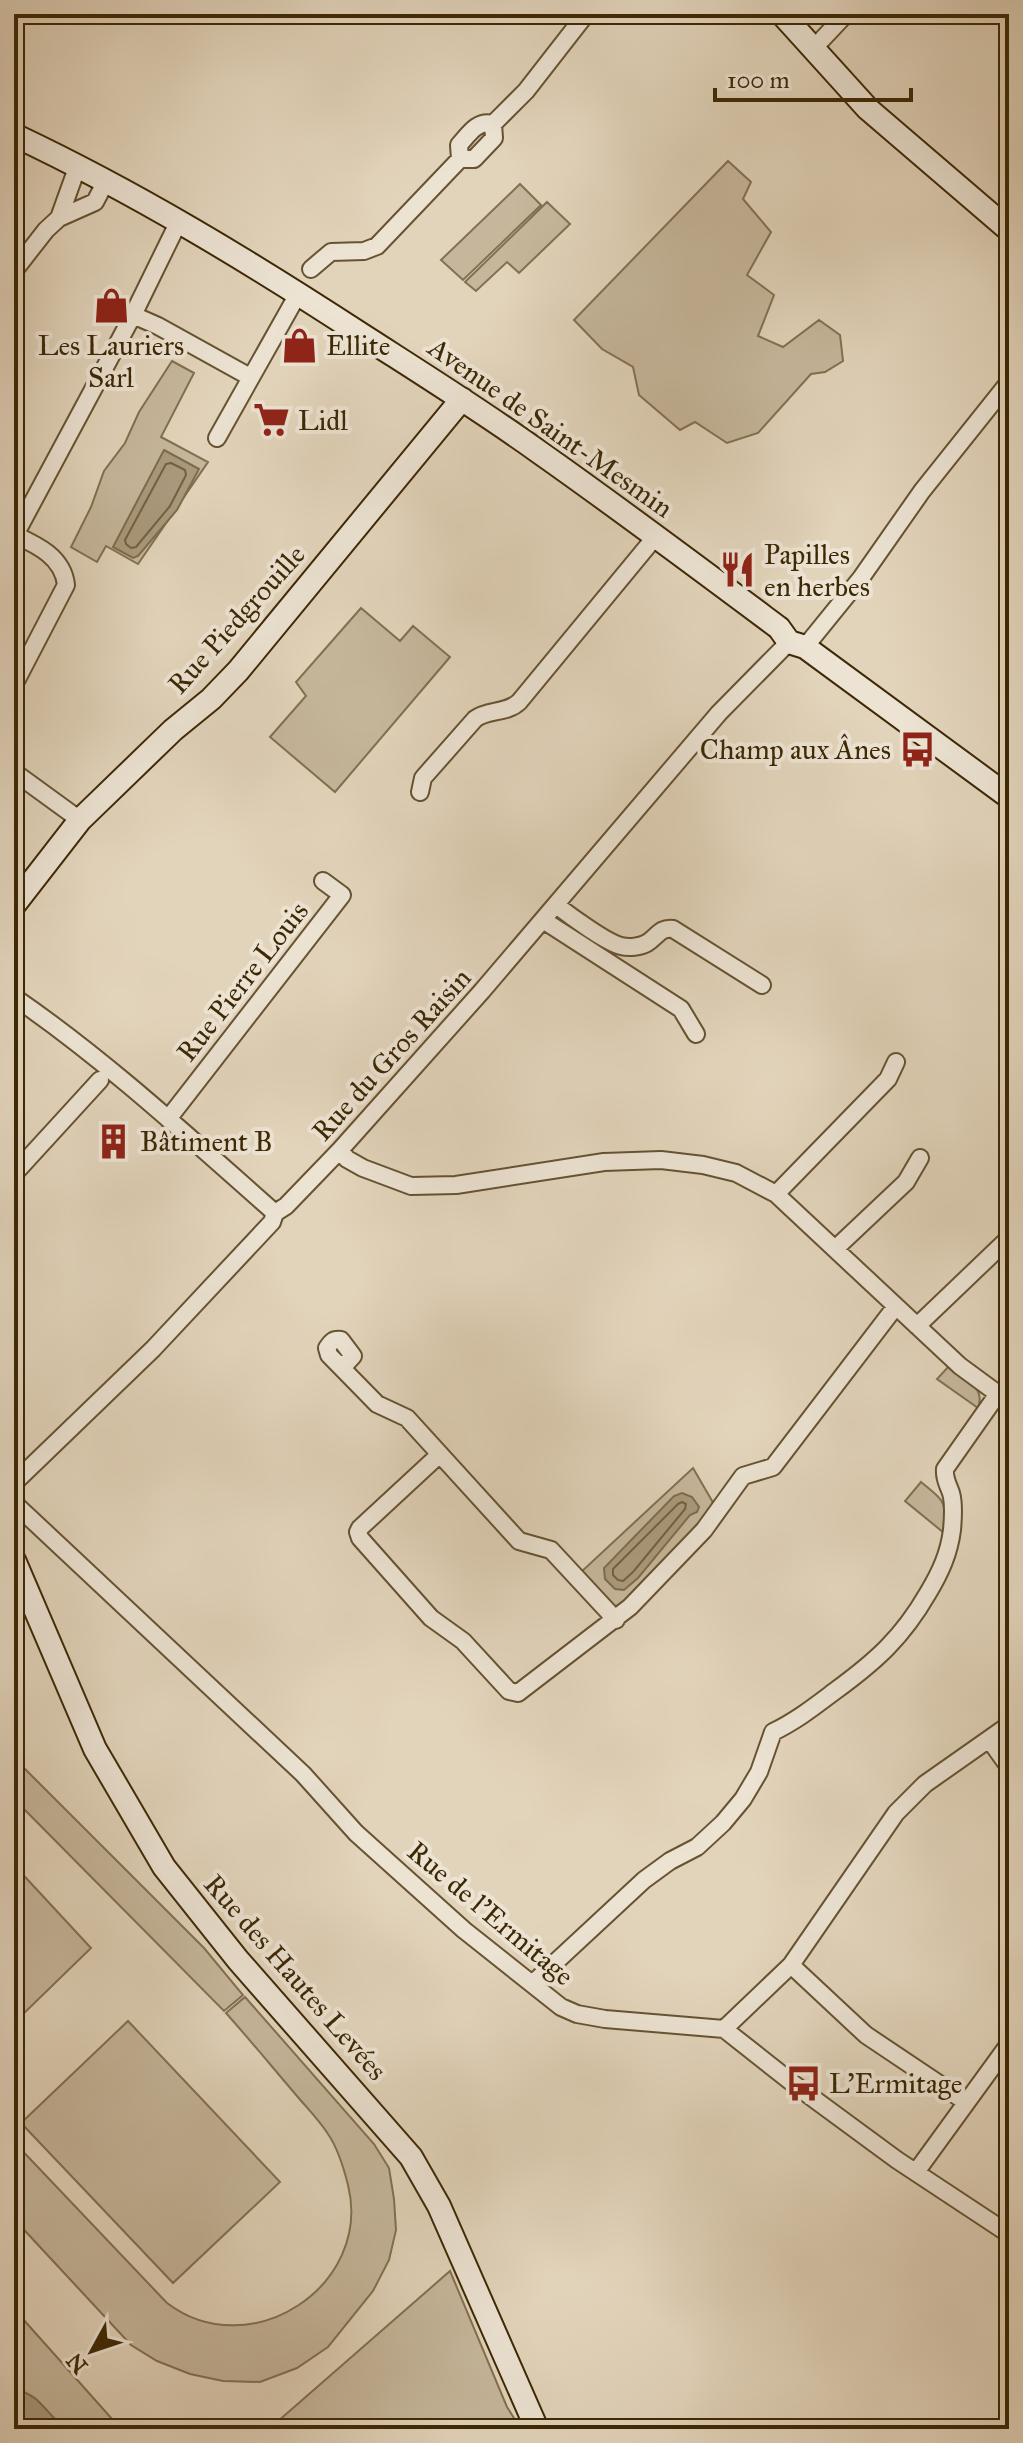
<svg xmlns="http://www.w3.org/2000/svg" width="1023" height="2443" font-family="'IM FELL Great Primer',serif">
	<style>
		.green { fill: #c6b79c; stroke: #827050; stroke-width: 2 }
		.water { fill: #aa9a7d; stroke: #7e6c4d; stroke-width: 2 }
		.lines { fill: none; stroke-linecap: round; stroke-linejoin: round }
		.shore { stroke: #746141; stroke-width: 2 }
		.street-casing { stroke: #665332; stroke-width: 20 }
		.secondary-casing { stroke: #3d2805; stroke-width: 26 }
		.street { stroke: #ece3d3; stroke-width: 16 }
		.secondary { stroke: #ece3d3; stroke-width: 22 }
		.labels { text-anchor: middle; stroke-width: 8; stroke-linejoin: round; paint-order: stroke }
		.poi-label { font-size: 28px; fill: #3d2805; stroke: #ece3d3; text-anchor: start }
		.street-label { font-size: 28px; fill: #3d2805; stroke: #ece3d3 }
	</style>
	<rect width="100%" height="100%" fill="#e2d4bb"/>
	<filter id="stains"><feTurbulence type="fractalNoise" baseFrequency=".0025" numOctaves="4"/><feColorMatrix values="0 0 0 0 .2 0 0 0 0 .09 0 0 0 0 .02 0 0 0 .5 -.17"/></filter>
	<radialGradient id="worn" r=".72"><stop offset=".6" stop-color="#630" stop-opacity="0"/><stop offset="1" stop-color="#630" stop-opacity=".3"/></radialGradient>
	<path class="green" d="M728,161L751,182L743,199L771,232L747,275L774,295L758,336L783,347L819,320L840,335L843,361L825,372L811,374L758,433L727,443L695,422L680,430L639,395L633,367L602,349L574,320Z
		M520,184L541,205L463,280L441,260Z
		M547,202L570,224L519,273L507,262L476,291L465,282Z
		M172,361L194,373L161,437L208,462L138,564L106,546L97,562L71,547L91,507L104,471L125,443L139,412Z
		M361,608L400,641L413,626L450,657L335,792L270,737L306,696L296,682Z
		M950,1365C964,1377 986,1387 978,1408L937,1379Z
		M693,1468L715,1506L697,1530L618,1610L611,1609L580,1573Z
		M921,1482C946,1503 946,1500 944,1533L905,1501Z
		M14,1758L204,1948L243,1995L224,2011L14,1799Z
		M14,1865L91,1948L14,2023Z
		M245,1997L374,2144L389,2168L394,2199L396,2230L389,2260L373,2291L328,2347L297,2368L260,2382L223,2381L190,2374L157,2361L131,2345L14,2219V2142L167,2303C250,2366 373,2286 348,2185C344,2169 337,2147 328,2134C319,2120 307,2108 297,2096C273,2068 250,2040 226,2013Z
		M128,2021L280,2182L173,2283L21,2123Z
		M450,2271L507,2407L521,2429H269Z
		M14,2309L121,2429H68L52,2417L35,2399L26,2395L14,2385Z"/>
	<path class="water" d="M164,450L199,469L177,510L138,556L133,558L113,547Z
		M682,1493L692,1497L699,1507L697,1512L690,1515L638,1578L624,1590L615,1589L605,1579L604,1568L674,1496Z
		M14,2385C21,2392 30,2394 37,2400C48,2410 55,2422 68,2429H14Z"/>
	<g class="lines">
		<path class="shore" d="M171,463L185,470L186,475L170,506L136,547L131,548L126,544L125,540L166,464Z
			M682,1502L686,1504L685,1509L633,1572L623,1581L618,1580L613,1575V1569L678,1504Z"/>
		<defs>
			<path id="street" d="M814,48L846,14
				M460,159H474L494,138L493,124L526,91L586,14
				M460,159L459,145C469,134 477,120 493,124
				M59,218L77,168
				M311,269L331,252L364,251L377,246L460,159
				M14,271L46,230L59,218L95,202L105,183
				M133,315L158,326L250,377
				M217,438L298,294
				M805,647L861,578L922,491L1009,382
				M14,685L66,585C63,557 37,545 15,535L133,315L179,221
				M14,772L80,820
				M420,792L423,778L475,719C488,709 506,714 519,702L656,536
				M556,905C569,915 607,943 621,946C629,948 640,947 647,943C657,937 660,927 673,929L762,985
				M543,920L681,1009L696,1034
				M14,997C107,1061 190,1138 275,1213
				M14,1119L15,1118
				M168,1119L342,895L323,881
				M340,1150L347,1159L363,1168L411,1186L456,1185L604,1162L661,1160L703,1165L736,1173L776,1194L960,1366L1009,1402
				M14,1174L100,1080
				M776,1194L888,1079L896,1062
				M835,1249L906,1182L920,1158
				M917,1326L1009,1238
				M342,1368L353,1356L341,1340C333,1339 331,1342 327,1348L329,1355L377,1404L407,1418L519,1541L551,1550L616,1620
				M440,1454L360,1528L358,1532L360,1538L431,1618L463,1641L509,1691L518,1693L630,1607L704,1530L743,1476L773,1467L896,1306
				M14,1483L153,1349L272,1222L275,1213L286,1206L340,1150L482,991L719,713L789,642
				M14,1503L303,1774L356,1833L464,1930L561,2007L577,2014L605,2019L724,2029L795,2085L897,2160L1009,2234
				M989,1739L1009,1767
				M791,1965L866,2035L966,2102
				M532,1984L644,1880L670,1861L697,1847L723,1823L743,1799L759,1772L773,1732C796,1721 815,1706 835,1691C876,1661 902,1638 928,1593C940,1573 949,1554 952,1530C953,1519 954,1503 951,1493C948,1484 944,1479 945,1469L997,1395
				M724,2029L791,1965L896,1813L925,1784L1009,1725
				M916,2172L1009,2044"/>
			<path id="secondary" d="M782,14L868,109L1009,230
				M14,135C135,192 250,262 362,335C421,373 482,411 539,452C620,509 700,569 779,628L789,642L805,647L1009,797
				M14,905L80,820L173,730L211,699L238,671L462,399
				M14,1560L95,1749L164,1867L238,1960L411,2157L439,2206L537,2429"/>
		</defs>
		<use href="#street" class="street-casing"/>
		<use href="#secondary" class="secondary-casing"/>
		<use href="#street" class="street"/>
		<use href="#secondary" class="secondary"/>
	</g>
	<defs>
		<symbol id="shop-bare" viewBox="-9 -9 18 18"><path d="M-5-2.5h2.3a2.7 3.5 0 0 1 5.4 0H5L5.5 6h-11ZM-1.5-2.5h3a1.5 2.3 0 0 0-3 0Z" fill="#8f2418" stroke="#ece3d3" stroke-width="2.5" paint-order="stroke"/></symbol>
		<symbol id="supermarket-bare" viewBox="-9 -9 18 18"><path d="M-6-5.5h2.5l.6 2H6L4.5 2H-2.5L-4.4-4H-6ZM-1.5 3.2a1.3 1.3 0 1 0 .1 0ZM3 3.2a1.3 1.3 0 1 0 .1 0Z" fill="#8f2418" stroke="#ece3d3" stroke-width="2.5" paint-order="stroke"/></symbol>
		<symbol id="restaurant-bare" viewBox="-9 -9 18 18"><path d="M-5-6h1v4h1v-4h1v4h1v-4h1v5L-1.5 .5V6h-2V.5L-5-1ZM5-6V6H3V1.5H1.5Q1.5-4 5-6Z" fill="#8f2418" stroke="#ece3d3" stroke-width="2.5" paint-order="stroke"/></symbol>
		<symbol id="bus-bare" viewBox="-9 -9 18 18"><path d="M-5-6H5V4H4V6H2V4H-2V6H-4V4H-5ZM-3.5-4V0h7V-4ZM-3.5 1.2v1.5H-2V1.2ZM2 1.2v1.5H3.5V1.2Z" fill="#8f2418" stroke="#ece3d3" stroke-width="2.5" paint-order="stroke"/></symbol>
		<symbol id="building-bare" viewBox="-9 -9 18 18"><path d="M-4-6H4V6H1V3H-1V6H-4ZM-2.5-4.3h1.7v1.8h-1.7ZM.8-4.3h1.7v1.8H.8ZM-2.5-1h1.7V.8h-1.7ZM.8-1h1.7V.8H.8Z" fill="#8f2418" stroke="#ece3d3" stroke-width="2.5" paint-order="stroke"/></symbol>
	</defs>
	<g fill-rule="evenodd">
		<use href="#shop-bare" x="86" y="280" width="51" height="51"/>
		<use href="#shop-bare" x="274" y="320" width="51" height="51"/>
		<use href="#supermarket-bare" x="246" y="394" width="51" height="51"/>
		<use href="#restaurant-bare" x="712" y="544" width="51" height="51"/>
		<use href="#bus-bare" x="892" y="724" width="51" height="51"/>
		<use href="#building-bare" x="88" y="1116" width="51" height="51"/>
		<use href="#bus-bare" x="778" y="2058" width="51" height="51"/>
	</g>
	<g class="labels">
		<g class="poi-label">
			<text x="111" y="355" text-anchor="middle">Les Lauriers<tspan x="111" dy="32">Sarl</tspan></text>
			<text x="326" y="355">Ellite</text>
			<text x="298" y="430">Lidl</text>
			<text x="764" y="564">Papilles<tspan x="764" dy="32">en herbes</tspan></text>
			<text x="891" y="759" text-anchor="end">Champ aux Ânes</text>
			<text x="140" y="1151">Bâtiment B</text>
			<text x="829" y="2093">L'Ermitage</text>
		</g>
		<g class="street-label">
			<text transform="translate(551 427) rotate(35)" y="10">Avenue de Saint-Mesmin</text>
			<text transform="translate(236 619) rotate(-48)" y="10">Rue Piedgrouille</text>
			<text transform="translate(242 981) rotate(-52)" y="10">Rue Pierre Louis</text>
			<text transform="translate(391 1054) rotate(-48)" y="10">Rue du Gros Raisin</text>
			<text transform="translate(491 1913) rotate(40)" y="10">Rue de l'Ermitage</text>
			<text transform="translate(296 1977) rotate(49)" y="10">Rue des Hautes Levées</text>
		</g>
	</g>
	<rect width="1023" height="2443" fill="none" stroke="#e2d4bb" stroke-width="48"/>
	<rect x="16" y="16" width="991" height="2411" fill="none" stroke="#3d2805" stroke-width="4"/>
	<rect x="24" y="24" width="975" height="2395" fill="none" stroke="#3d2805" stroke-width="2"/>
	<g transform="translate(92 2351) rotate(230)" stroke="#ece3d3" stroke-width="6" paint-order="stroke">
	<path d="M0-6L14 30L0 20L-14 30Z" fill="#3d2805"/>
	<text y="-12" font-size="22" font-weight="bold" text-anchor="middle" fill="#3d2805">N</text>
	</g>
	<path d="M715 88v12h196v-12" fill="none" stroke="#3d2805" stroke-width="4"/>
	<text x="727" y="88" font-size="24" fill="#3d2805" stroke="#ece3d3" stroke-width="6" paint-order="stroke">100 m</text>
	<rect width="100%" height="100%" filter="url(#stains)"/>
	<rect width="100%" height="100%" fill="url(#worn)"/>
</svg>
